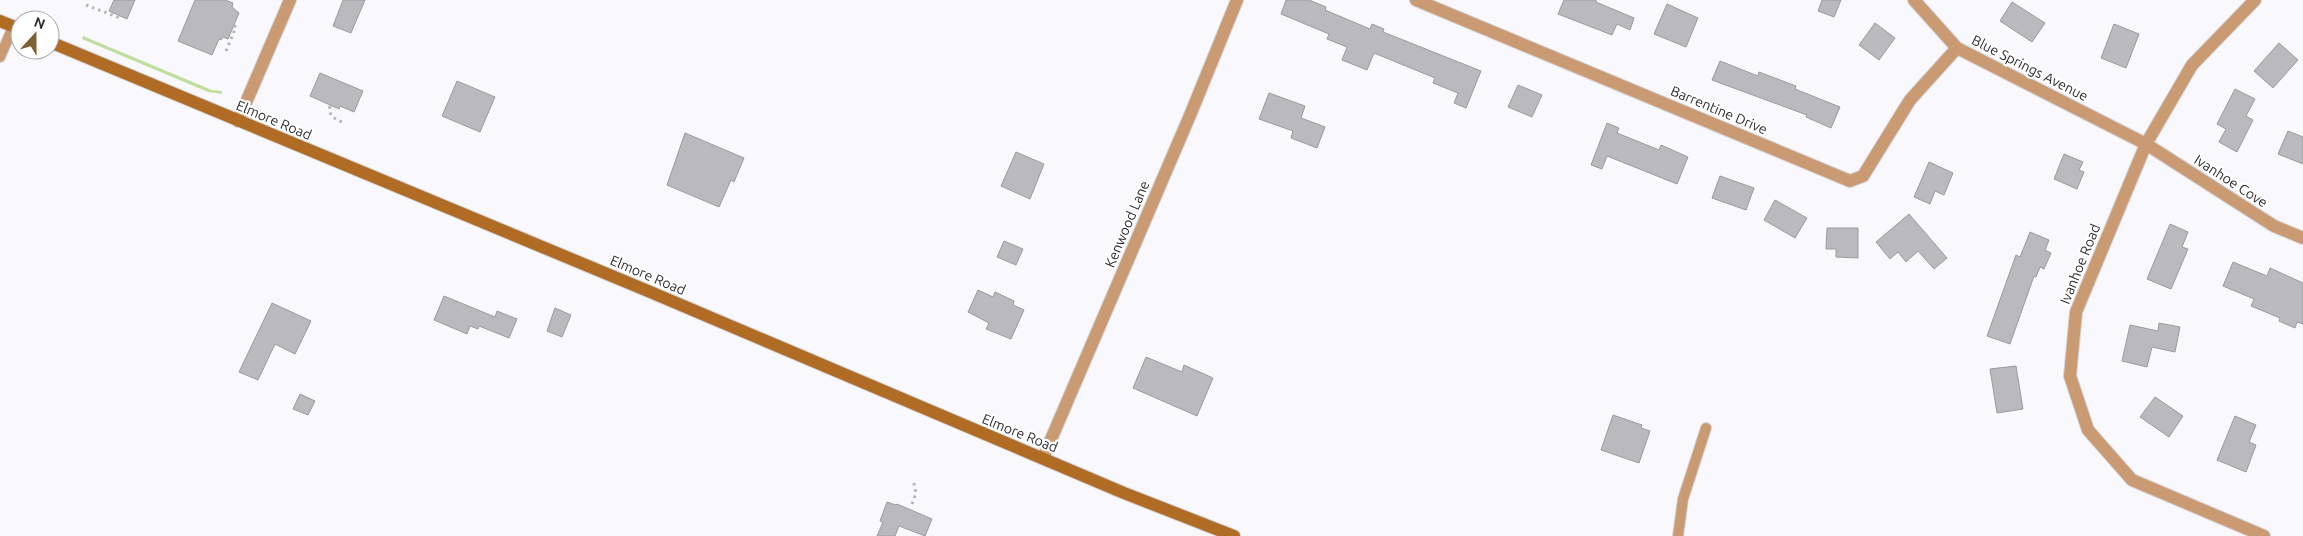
<svg xmlns="http://www.w3.org/2000/svg" width="2303" height="536" font-family="Ubuntu,sans-serif">
	<style>
		.green { fill: #bfdfa1 }
		.building { fill: #b9b9be; stroke: #9a9b9f }
		.lines { fill: none; stroke-linecap: round; stroke-linejoin: round }
		.lane-casing { stroke: #d3d3d8; stroke-width: 12 }
		.street-casing { stroke: #d3d3d8; stroke-width: 14 }
		.secondary-casing { stroke: #d3d3d8; stroke-width: 14 }
		.path { stroke: #b6b6ba; stroke-width: 3; stroke-dasharray: 2.5 4; stroke-linecap: butt }
		.lane { stroke: #ca9a72; stroke-width: 10 }
		.street { stroke: #ca9a72; stroke-width: 12 }
		.secondary { stroke: #b06b25; stroke-width: 12 }
		.labels { text-anchor: middle; stroke-width: 4.5; stroke-linejoin: round; paint-order: stroke }
		.street-label { font-size: 14px; fill: #2d2d2f; stroke: #fff }
	</style>
	<rect width="100%" height="100%" fill="#f8f8fd"/>
	<path class="green" d="M83,36L212,90L222,91V94L208,92L82,39Z"/>
	<path class="building" d="M114,0H135L127,19L109,11Z
		M195,0H225L233,3L232,7L239,13L228,39L223,37L221,40L219,39L212,55L178,41Z
		M343,0H365L351,33L333,26Z
		M1286,0H1309L1326,7L1325,10L1370,29L1372,24L1384,29L1383,32L1481,71L1466,108L1454,103L1458,93L1433,83L1435,78L1374,53L1367,70L1342,60L1347,47L1327,39L1329,34L1281,14Z
		M1564,0H1596V2L1634,18L1630,30L1617,24L1612,35L1558,14Z
		M1822,0H1841L1834,17L1818,11Z
		M2012,2L2045,23L2032,42L2000,21Z
		M1667,4L1698,18L1686,47L1654,34Z
		M1875,23L1895,38L1879,60L1859,45Z
		M2114,24L2139,34L2126,68L2101,58Z
		M2279,43L2298,60L2273,88L2254,71Z
		M1720,61L1758,76L1759,72L1796,86L1795,89L1840,107L1831,128L1806,117L1807,115L1712,80Z
		M320,73L363,91L354,112L340,106L339,109L310,96Z
		M457,81L495,97L480,132L442,116Z
		M1518,85L1542,95L1532,117L1508,107Z
		M2235,89L2255,99L2246,116L2253,120L2237,152L2219,142L2226,129L2217,124Z
		M1269,93L1305,106L1301,118L1325,127L1317,148L1291,138L1293,131L1259,119Z
		M1607,123L1619,128L1617,133L1659,150L1661,145L1688,157L1677,184L1607,156L1602,169L1591,165Z
		M2288,131L2303,137V164L2278,154Z
		M685,133L744,158L734,182L731,180L719,207L667,185Z
		M1016,152L1044,164L1030,199L1001,186Z
		M2064,154L2083,162L2079,170L2084,172L2077,189L2054,179Z
		M1929,162L1953,173L1944,195L1935,191L1930,204L1914,197Z
		M1720,176L1754,188L1746,210L1712,198Z
		M1775,200L1807,218L1795,238L1764,220Z
		M1909,214L1947,258L1934,269L1918,251L1906,262L1898,252L1890,259L1876,242Z
		M2170,224L2188,232L2182,247L2188,249L2171,289L2147,279Z
		M1827,228H1858V258L1836,257V249H1826Z
		M2030,232L2049,240L2045,250L2051,253L2044,269L2040,267L2036,277L2034,276L2010,344L1987,336L2016,255L2020,257Z
		M1004,241L1023,249L1016,265L997,257Z
		M2233,262L2267,276L2270,268L2303,283V324L2297,322L2295,328L2279,321L2280,318L2251,306L2254,299L2223,286Z
		M978,290L993,297L995,292L1014,301L1013,305L1024,310L1011,339L986,329L989,323L968,312Z
		M444,296L495,317L497,311L517,319L509,338L479,326L478,329L470,326L467,334L434,320Z
		M272,303L311,321L295,354L275,344L258,380L239,372Z
		M555,308L571,315L562,337L547,331Z
		M2159,323L2180,327L2175,352L2152,347L2147,367L2122,361L2130,325L2158,331Z
		M1146,357L1182,372L1184,365L1213,378L1197,416L1133,388Z
		M2016,366L2023,409L1997,413L1990,369Z
		M300,394L315,401L308,415L293,409Z
		M2155,397L2183,416L2169,437L2140,417Z
		M1613,415L1642,425L1641,428L1650,431L1639,463L1601,450Z
		M2235,416L2256,425L2249,442L2256,445L2246,472L2217,460Z
		M887,502L896,505L897,504L932,519L925,536L899,526L895,536H877L883,522L880,521Z"/>
	<g class="lines">
		<defs>
			<path id="lane" d="M0,57L13,27
				M1678,536L1683,499L1706,428"/>
			<path id="street" d="M1416,0L1850,181L1863,176L1910,100L1957,48
				M1914,0L1957,48L2146,144L2274,226L2303,238
				M2255,0L2192,65L2146,144L2076,312L2070,376L2088,430L2132,480L2264,536
				M238,121L290,0
				M1043,458L1191,113L1237,0"/>
			<path id="secondary" d="M0,21L20,29
				M50,42L648,291L1124,493L1234,536"/>
		</defs>
		<use href="#lane" class="lane-casing"/>
		<use href="#street" class="street-casing"/>
		<use href="#secondary" class="secondary-casing"/>
		<path class="path" d="M86,5L120,18
			M226,51L236,27L233,25
			M330,106C328,115 334,119 342,122
			M912,504L916,493L913,479"/>
		<use href="#lane" class="lane"/>
		<use href="#street" class="street"/>
		<use href="#secondary" class="secondary"/>
	</g>
	<g class="labels">
		<g class="street-label">
			<text transform="translate(2030 68) rotate(27)" y="5">Blue Springs Avenue</text>
			<text transform="translate(1719 110) rotate(23)" y="5">Barrentine Drive</text>
			<text transform="translate(274 120) rotate(23)" y="5">Elmore Road</text>
			<text transform="translate(2231 181) rotate(33)" y="5">Ivanhoe Cove</text>
			<text transform="translate(1127 224) rotate(-67)" y="5">Kenwood Lane</text>
			<text transform="translate(2080 264) rotate(-68)" y="5">Ivanhoe Road</text>
			<text transform="translate(648 275) rotate(23)" y="5">Elmore Road</text>
			<text transform="translate(1020 433) rotate(22)" y="5">Elmore Road</text>
		</g>
	</g>
	<g transform="translate(35 35) rotate(21)"><circle r="24" fill="#ffffff" stroke="#ababac"/>
	<path d="M0-4L9 19L0 12L-9 19Z" fill="#7c6133"/>
	<text y="-8" font-size="14" font-weight="bold" text-anchor="middle" fill="#2d2d2f">N</text>
	</g>
</svg>
